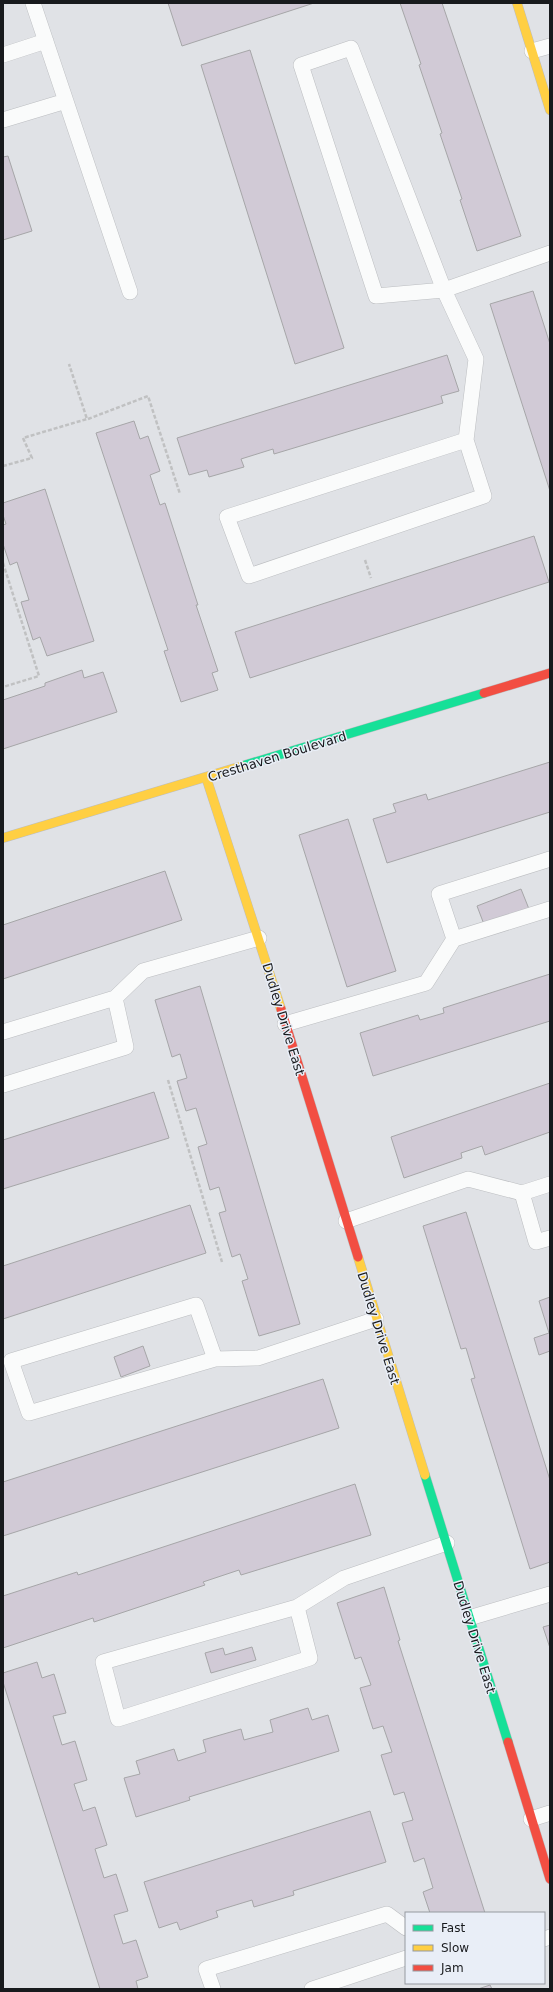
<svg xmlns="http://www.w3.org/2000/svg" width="553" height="1992" font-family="'DejaVu Sans',sans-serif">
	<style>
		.building { fill: #d1cad6; stroke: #a6a6a8 }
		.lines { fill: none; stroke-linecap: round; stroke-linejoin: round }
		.lane-casing { stroke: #bcbec1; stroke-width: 16 }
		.fast-casing { stroke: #bcbec1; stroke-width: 10 }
		.slow-casing { stroke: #bcbec1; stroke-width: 10 }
		.jam-casing { stroke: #bcbec1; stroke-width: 10 }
		.path { stroke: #c0c1c2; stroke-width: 2.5; stroke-dasharray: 4 2; stroke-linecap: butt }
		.lane { stroke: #fafbfb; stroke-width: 15 }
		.fast { stroke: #16e098; stroke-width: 9 }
		.slow { stroke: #ffcf43; stroke-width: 9 }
		.jam { stroke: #f24e42; stroke-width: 9 }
		.labels { text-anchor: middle; stroke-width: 3; stroke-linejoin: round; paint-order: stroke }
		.street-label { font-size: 13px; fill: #181a1d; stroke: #e9eef7 }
	</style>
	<rect width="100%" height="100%" fill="#e0e2e6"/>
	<path class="building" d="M168,3H314L182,46Z
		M400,3H442L521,236L477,251L460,200L462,199L440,134L442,133L419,65L421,64Z
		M250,50L344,348L295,364L201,65Z
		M8,156L32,231L3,240V157Z
		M533,291L550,344V491L490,304Z
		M447,355L459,391L441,396L443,403L274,454L273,449L241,459L244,467L209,477L207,470L189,475L177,438Z
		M134,421L140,439L148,436L160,471L150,475L160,505L165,503L198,605H196L218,671L212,673L218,690L181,702L164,651L168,650L96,433Z
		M45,489L94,641L47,656L40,637L33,640L21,602L29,600L17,562L10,565L3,544V525L6,524L3,515V503Z
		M534,536L549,582L250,678L235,632Z
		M82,670L84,678L103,672L117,712L3,749V700L45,686V683Z
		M550,762V812L387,863L373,819L396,812L393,804L426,794L428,800Z
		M348,819L396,971L347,987L299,835Z
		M165,871L182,920L3,979V925Z
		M521,889L529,909L485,927L477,906Z
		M550,974V1021L373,1076L360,1033L418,1015L420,1020L444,1013L443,1008Z
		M200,986L300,1324L259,1336L242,1281L248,1279L240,1254L232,1257L219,1213L226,1211L219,1187L210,1190L198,1147L207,1144L196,1108L186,1111L177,1081L187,1078L180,1054L172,1057L155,1000Z
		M550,1083V1132L485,1155L482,1146L461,1153L462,1158L404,1178L391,1137Z
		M154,1092L169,1138L3,1189V1140Z
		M190,1205L206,1253L3,1319V1266Z
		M466,1212L550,1480V1562L530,1569L471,1379L475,1378L466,1348L461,1349L423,1226Z
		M550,1297V1351L539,1355L534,1338L549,1333L539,1301Z
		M143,1346L150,1366L121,1377L114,1357Z
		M323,1379L339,1428L3,1536V1482Z
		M355,1484L371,1535L241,1575L239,1570L203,1582L205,1585L94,1622L93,1618L3,1648V1596L77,1572L78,1575Z
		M384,1587L400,1640L398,1641L485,1913H430L423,1892L433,1888L424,1858L414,1862L402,1823L413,1820L404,1792L394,1795L381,1755L392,1752L383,1726L373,1729L360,1688L371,1685L361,1657L355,1659L337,1603Z
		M550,1625V1648L543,1627Z
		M252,1647L256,1660L211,1673L205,1653L223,1648L225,1655Z
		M37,1662L42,1678L54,1674L66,1713L53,1716L62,1745L75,1741L87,1780L74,1784L83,1811L95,1807L107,1845L95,1849L104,1878L116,1874L128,1911L114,1915L123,1944L136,1940L148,1977L136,1981L138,1989H100L3,1682V1673Z
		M308,1708L312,1720L328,1715L339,1751L189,1797L190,1800L136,1817L124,1778L140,1774L136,1761L174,1749L178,1761L206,1752L203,1740L241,1729L244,1740L273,1732L270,1720Z
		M370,1811L386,1862L293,1891L294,1895L254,1907L252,1900L216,1911L218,1917L180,1930L177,1922L159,1928L144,1882Z
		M490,1985L492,1989H478Z"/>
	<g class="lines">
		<defs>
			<path id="lane" d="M33,3L130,292
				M532,51L550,46
				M3,55L46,41
				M3,120L66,101
				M466,440L484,496L249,576L227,517L466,440L476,359L444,290L351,48L301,65L376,296L444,290L550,253
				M454,939L439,894L550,859
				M285,1024L426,983L454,939L550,909
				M3,1032L115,998L143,971L259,938
				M3,1085L126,1047L115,998
				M522,1193L536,1242L550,1238
				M346,1221L468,1179L522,1193L550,1184
				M215,1359L196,1305L11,1361L29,1413L215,1359L258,1358L376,1319
				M297,1607L310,1658L118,1719L103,1662L297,1607L344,1578L447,1543
				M469,1618L550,1594
				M531,1819L550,1813
				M544,1939L550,1937
				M213,1989L206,1969L387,1914L406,1928
				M312,1989L406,1958"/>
			<path id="fast" d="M242,766L484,693
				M425,1475L508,1742"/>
			<path id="slow" d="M517,3L550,110
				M206,777L281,1009
				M3,838L242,766
				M358,1257L425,1475"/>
			<path id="jam" d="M484,693L550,673
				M281,1009L358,1257
				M508,1742L550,1879"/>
		</defs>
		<use href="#lane" class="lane-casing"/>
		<use href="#fast" class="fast-casing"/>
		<use href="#slow" class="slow-casing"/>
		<use href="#jam" class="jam-casing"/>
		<path class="path" d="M88,419L148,396L180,494
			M3,466L32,458L23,438L87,419L69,364
			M365,560L371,578
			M3,563L39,676L3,687
			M168,1080L222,1262"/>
		<use href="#lane" class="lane"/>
		<use href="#fast" class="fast"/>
		<use href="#slow" class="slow"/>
		<use href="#jam" class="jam"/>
	</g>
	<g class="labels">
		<g class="street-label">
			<text transform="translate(277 756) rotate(-17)" y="5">Cresthaven Boulevard</text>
			<text transform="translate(284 1019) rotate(73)" y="5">Dudley Drive East</text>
			<text transform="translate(379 1328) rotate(73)" y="5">Dudley Drive East</text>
			<text transform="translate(475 1637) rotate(73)" y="5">Dudley Drive East</text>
		</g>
	</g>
	<rect width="553" height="1992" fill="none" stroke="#181a1d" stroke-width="8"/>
	<rect x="405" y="1912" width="140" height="72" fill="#e9eef7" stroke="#9599a0"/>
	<rect x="413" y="1925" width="20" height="6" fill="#16e098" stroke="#9599a0"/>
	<text x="441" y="1932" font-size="12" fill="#181a1d">Fast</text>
	<rect x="413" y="1945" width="20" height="6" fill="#ffcf43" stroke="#9599a0"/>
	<text x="441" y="1952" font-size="12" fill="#181a1d">Slow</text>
	<rect x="413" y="1965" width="20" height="6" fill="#f24e42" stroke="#9599a0"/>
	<text x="441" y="1972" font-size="12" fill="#181a1d">Jam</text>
</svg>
